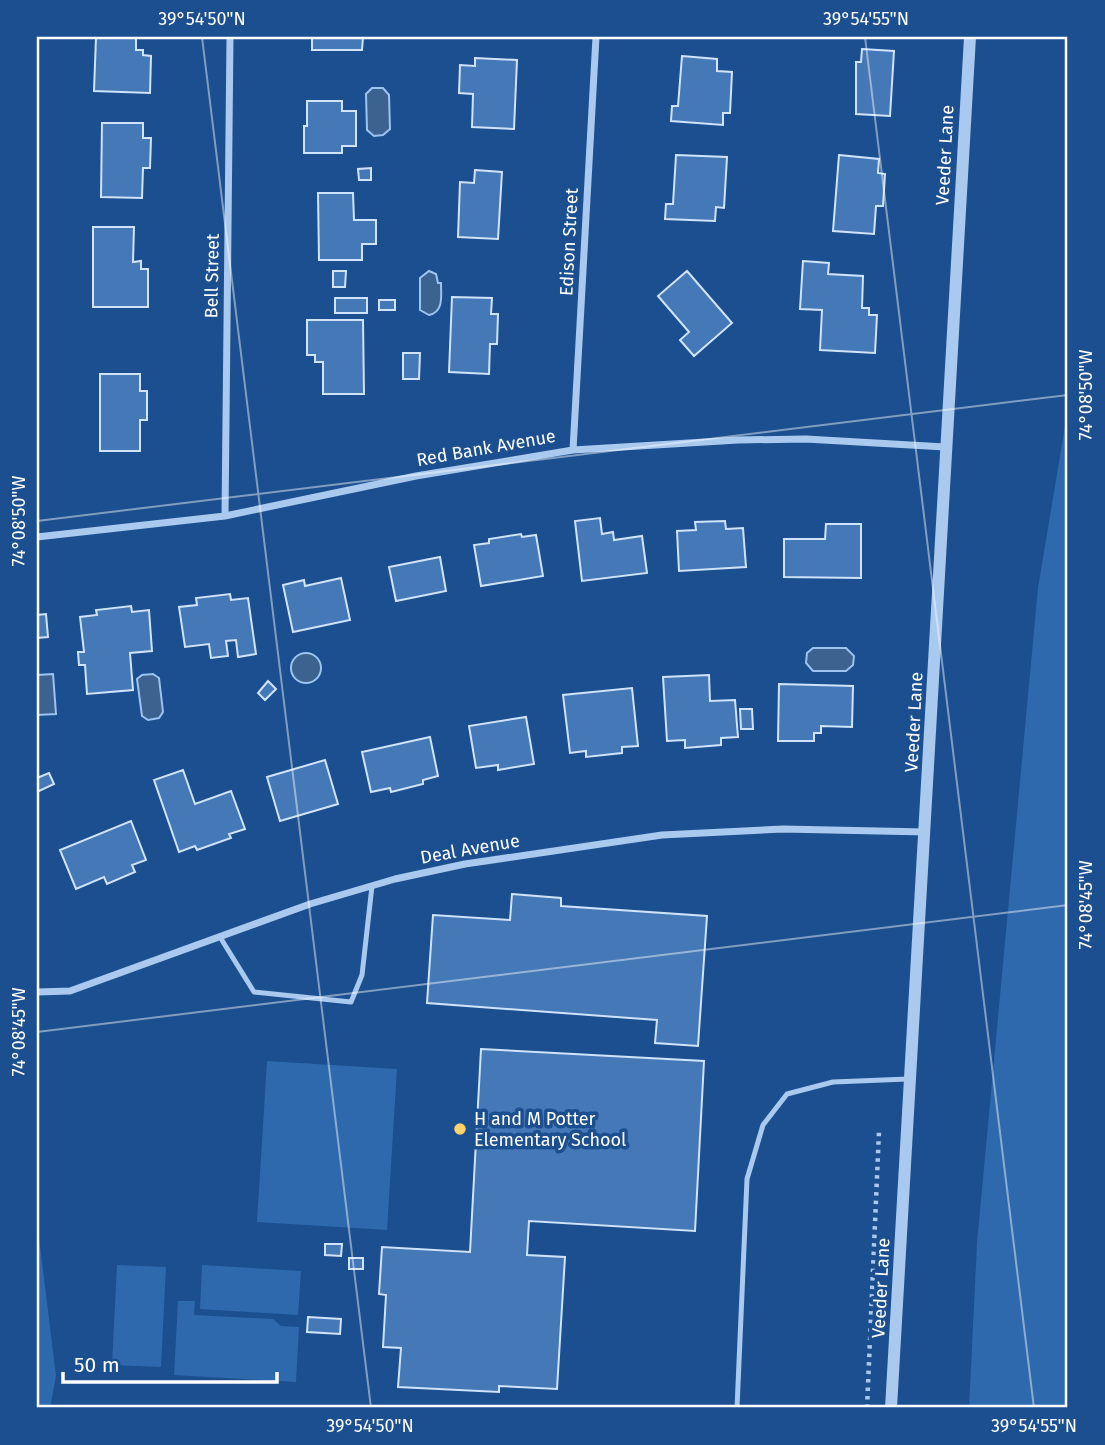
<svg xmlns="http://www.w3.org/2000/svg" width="1105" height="1445" font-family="'Fira Sans',sans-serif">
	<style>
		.green { fill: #2e69ad }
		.water { fill: #3c6290; stroke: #9cc4f0; stroke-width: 2 }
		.building { fill: #4478b7; stroke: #cfe3fa; stroke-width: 2 }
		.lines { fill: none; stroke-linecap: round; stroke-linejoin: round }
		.path { stroke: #a9c9ee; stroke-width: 4.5; stroke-dasharray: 3.5 5; stroke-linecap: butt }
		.service { stroke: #a9c9ee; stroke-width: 5 }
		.minor { stroke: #a9c9ee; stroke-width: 7 }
		.tertiary { stroke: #a9c9ee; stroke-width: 12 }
		.ticks { fill: none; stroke: #fff; stroke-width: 2; stroke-opacity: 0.45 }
		.poi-dot { fill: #ffd166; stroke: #1b4f8f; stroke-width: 2.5 }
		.labels { text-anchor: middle; stroke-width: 7; stroke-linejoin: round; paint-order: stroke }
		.street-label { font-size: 18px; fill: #fff; stroke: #1b4f8f }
		.poi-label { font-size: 18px; fill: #fff; stroke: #1b4f8f; text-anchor: start }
		.neatline { fill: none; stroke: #fff; stroke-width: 2.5 }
		.ticks-label { font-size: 18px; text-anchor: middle; fill: #fff }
	</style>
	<rect width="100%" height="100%" fill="#1b4f8f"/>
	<path class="green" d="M1068,408V1408H969L977,1243L1038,588Z
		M267,1061L397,1069L387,1230L257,1222Z
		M37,1221L56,1376L50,1408H37Z
		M117,1265L166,1267L161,1367L112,1365Z
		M202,1265L301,1271L298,1315L200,1309Z
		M178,1301H195L194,1315L273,1319L281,1326L299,1327L296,1382L174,1375Z"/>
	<path class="water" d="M372,88H383L389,95L390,129L383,135L374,136L367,130L366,94Z
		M429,271L436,274L438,283H441C441,296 444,312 429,315L420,310V278Z
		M813,648H846L854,656L853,665L846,671H813L806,663L807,653Z
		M291 668a15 15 0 1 1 30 0a15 15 0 1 1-30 0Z
		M53,674L56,714L37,715V675Z
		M153,674L159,678L163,712L159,718L148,720L142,716L137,679L142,675Z"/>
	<path class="building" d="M96,37H136V50H143V55L151,56L150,93L94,91Z
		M312,37H363L362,50H312Z
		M862,49L894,51L890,116L856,114V62H861Z
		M682,56L717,59V71L732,72L730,113H723V125L671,121L672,106H678Z
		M475,58L517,60L514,129L472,127L473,94L459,93L460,65L475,66Z
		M307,101H342V111H356V146H342V153H304V126H307Z
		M102,123H143V138H151L150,168H143L142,198L101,197Z
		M676,155L727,157L724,208L716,207L715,221L665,219L666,204H673Z
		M839,155L879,159L878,173L885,174L883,206H876L874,234L833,231Z
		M371,168V180H359L358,169Z
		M475,170L502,172L498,239L458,237L460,182L474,183Z
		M318,193H353L354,220H376V244H362V260H319Z
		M93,227H134L133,262L141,261V269H148V307H93Z
		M803,261L829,263L828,274L863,276L862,308H869V315H877L875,353L820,350L822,310L800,309Z
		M333,271H346L345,287H333Z
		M687,271L732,323L694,356L680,340L689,332L658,296Z
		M452,297L492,298L491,314H498L497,344H490L489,374L449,372Z
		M335,298H367V313H335Z
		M379,300H395V310H379Z
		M307,320H363L364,394H323V362H315V355H307Z
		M403,353H420L419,379H403Z
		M100,374H140V391H147V420H140V451H100Z
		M600,518L602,534L613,532L614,540L642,536L647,573L582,581L575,521Z
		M725,521L726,529L743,528L746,567L679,571L677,531L696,530L695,522Z
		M826,524H861V578L784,577V539H825Z
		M521,534L522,537L536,535L543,576L481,586L474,545L489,543V539Z
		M440,557L446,591L396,601L389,567Z
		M341,578L350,620L293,632L283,585L304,580L305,586Z
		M230,594L231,600L248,598L256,654L238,657L236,640L226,641L228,656L211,658L209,644L185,647L179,607L197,605L196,598Z
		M131,606L132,612L149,610L152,651L130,653L133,690L87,694L85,665H79L78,652H84L80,617L97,615L96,610Z
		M46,614L48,637L37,638V615Z
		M709,675L710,701L735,700L738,737L721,738V745L685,748V740L667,741L663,677Z
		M268,681L276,689L265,700L258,693Z
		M779,684L853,686L852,727L821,726V733H814V741H778Z
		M632,688L638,746L622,747V753L586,757V751L570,753L563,695Z
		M740,709H752L753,729H741Z
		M526,717L534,764L498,770V765L476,768L469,726Z
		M430,737L438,776L423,780V784L391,792L390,788L371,792L362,752Z
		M325,760L338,804L280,821L267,777Z
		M183,770L195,804L231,791L245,829L229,834L231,838L197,850L195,846L179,852L154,780Z
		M49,773L54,784L37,792V778Z
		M131,821L146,860L132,865L135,872L107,884L104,877L76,889L60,850Z
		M512,894L561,898V906L707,916L698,1046L655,1043L657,1020L427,1003L433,915L510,920Z
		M481,1049L704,1061L695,1231L529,1221L527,1255L565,1257L557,1389L499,1386V1392L398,1387L401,1348L383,1347L386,1295L379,1294L382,1247L470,1252Z
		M325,1244H342L341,1256L325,1255Z
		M349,1258H363V1269H349Z
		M308,1317L341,1319L340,1334L307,1332Z"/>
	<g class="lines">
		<path class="path" d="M867,1408L879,1131"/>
		<path class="service" d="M220,937L254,992L351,1002L362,975L372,886
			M737,1408L747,1179L763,1125L787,1094L833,1082L908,1079"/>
		<path class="minor" d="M573,450L596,37
			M225,516L230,37
			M37,537L225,516L416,476L573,450L738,440L806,439L945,447
			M37,992L70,991L310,904L395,879L465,864L662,835L783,829L926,832"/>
		<path class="tertiary" d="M891,1408L970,37"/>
	</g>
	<path class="ticks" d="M202,37L371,1408M865,37L1034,1408M37,521L1068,395M37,1032L1068,905"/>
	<circle class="poi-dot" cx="460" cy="1129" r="7"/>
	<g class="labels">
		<g class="street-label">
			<text transform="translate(945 155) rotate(-87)" y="6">Veeder Lane</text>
			<text transform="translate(569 242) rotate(-87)" y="6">Edison Street</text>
			<text transform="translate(212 276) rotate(-89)" y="6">Bell Street</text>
			<text transform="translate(486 448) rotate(-10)" y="6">Red Bank Avenue</text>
			<text transform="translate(914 722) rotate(-87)" y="6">Veeder Lane</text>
			<text transform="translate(470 849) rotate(-10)" y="6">Deal Avenue</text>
			<text transform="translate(881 1288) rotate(-87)" y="6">Veeder Lane</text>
		</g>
		<g class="poi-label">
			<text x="474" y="1125">H and M Potter<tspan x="474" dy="21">Elementary School</tspan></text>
		</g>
	</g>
	<rect width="1105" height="1445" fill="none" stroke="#1b4f8f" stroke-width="77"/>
	<path d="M63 1372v10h214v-10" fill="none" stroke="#ffffff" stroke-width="3.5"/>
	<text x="74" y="1372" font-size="21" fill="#ffffff" stroke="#1b4f8f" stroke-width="5" paint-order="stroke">50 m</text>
	<rect x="38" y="38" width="1028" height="1368" class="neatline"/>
	<g class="ticks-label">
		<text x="202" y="25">39°54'50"N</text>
		<text x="866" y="25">39°54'55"N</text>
		<text transform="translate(1086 395) rotate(-90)" y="6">74°08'50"W</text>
		<text transform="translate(19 521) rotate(-90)" y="6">74°08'50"W</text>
		<text transform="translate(1086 905) rotate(-90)" y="6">74°08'45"W</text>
		<text transform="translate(19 1032) rotate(-90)" y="6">74°08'45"W</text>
		<text x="370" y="1432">39°54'50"N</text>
		<text x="1034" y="1432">39°54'55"N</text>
	</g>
</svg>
